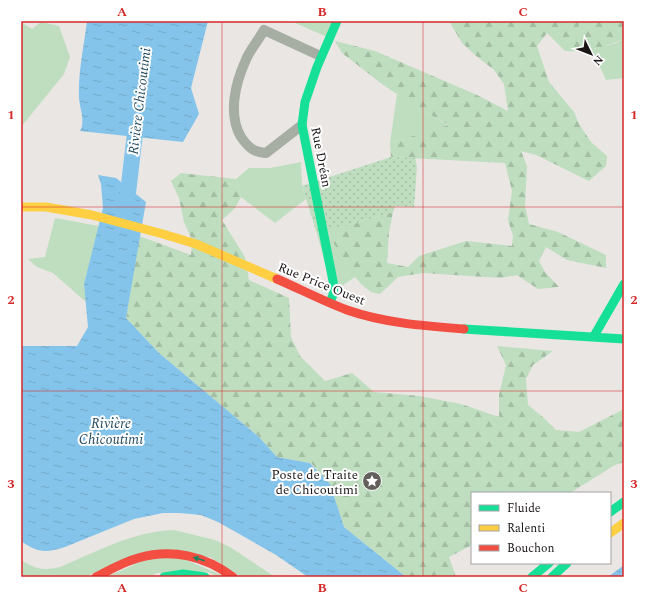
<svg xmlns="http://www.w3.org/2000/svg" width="645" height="598" font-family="Spectral,serif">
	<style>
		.green { fill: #bedebf }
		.forest { fill: url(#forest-firs) }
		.garden { fill: url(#garden-dots) }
		.water { fill: url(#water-ripples) }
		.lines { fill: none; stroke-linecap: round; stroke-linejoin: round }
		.river { stroke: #84c4ea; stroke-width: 16 }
		.street { stroke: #a6ada3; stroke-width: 10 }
		.fast { stroke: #16e098; stroke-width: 9 }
		.slow { stroke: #ffcf43; stroke-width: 9 }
		.jam { stroke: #f24e42; stroke-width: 9 }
		.oneway { fill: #18855d }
		.grid { fill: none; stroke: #d62828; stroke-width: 1; stroke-opacity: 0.55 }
		.labels { text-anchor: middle; stroke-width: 4; stroke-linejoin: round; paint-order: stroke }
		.street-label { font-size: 13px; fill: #1a1615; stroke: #fff }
		.poi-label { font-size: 13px; fill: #1a1615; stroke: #fff; text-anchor: end }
		.water-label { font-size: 14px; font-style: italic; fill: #234a61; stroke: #fff }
		.neatline { fill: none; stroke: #d62828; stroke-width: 1.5 }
		.grid-label { font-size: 13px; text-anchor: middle; font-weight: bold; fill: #d62828 }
	</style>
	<defs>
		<pattern id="forest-firs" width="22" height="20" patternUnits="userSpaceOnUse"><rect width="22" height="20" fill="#bedebf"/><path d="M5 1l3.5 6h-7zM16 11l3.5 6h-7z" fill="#a3bea3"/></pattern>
		<pattern id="garden-dots" width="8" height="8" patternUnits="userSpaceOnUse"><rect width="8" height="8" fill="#bedebf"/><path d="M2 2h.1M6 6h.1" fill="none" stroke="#a3bea3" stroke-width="1.8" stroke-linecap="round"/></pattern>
		<pattern id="water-ripples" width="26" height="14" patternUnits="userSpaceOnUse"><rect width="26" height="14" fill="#84c4ea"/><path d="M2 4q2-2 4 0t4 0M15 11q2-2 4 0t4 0" fill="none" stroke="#71a8c8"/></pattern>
	</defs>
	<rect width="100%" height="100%" fill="#eae6e4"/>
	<path class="green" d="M291,21H335L327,37Z
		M579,21H597L577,34Z
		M21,22L32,29L41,22L59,26L70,57L64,74L21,127Z
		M624,38V78L606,80L596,58L583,52L616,43Z
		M397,94L419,109L450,126L390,143Z
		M301,162L302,186L306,199L275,223L241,197L236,179L249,168H270Z
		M55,218L99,226L84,284L86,302L53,273L37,267L28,259L45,257Z
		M327,231L355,277L333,292L317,234Z
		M174,530L215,540L230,547L275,577H241L210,557L104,568L85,577H21V560C36,569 42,571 60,567C96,552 134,531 174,530Z
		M184,559L226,577H218L208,572L157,573L149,577H106L141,562Z"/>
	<path class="forest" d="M449,21H579L578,33L597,21H624V38C606,48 585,52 565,51L547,33L537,46L549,82L574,112L579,124L591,142L607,156L606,166L589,181L536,155L521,151L527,166L525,206L529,224L558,232L606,255V268L567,260L546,247L539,261L545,272L559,287L538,289L517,275L501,278L423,273L398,277L380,294C377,293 373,293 371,292C350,278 339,251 327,231L393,212L389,233L387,263L408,267L419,256L466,241L512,246L513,236L508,220L512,191L505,163L391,157L390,143L449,125L419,109L382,84L342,53L335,41L375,51L477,95L508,111L504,84L494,70L475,55L462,43Z
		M181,173L236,179L241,197L235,208L222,220L245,257L249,280L289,298L291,337L300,356L325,381L352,373L374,392L419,396L461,404L499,417V395L506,365L497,346L553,351L533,365L526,379L528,405L544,418L556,430L579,432L624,409V462L615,465L570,493H472V545L449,557L456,577H406L344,527L330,484L311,463L277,457L259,437L159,353L126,318L132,280L131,233L191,255L192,240L184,222L179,198L171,181Z"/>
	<path class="garden" d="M391,157L415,158L417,167L414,207L395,206L393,212L317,234L302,186Z"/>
	<path class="water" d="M87,21H208L191,88L199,114L183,142L80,131C86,121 79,107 79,97C78,72 84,46 87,21Z
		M98,175L116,178L146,202L126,318L159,353L259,437L277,457L310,463L330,484L344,527L406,577H308L276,555L218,522L201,515L179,513H163L134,519L65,547C45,553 38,553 21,541V346H77L88,327L84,284L103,208L101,184Z
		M624,565V577H608Z"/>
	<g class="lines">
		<path class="river" d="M126,210L137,116"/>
		<path class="street" d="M302,125L266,153C253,152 248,147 241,137C228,115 235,84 245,62C249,51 258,41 264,30L316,54"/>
		<path class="fast" d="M330,302L333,295L334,286L302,125L305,102L317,67L337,21
			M464,329L624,339
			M594,336L624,284
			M610,512L624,502
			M164,577L183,574L205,577
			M532,577L549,563
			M552,577L567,563"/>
		<path class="slow" d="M21,207H46L92,215L163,234L196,244L277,279
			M610,533L624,523"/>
		<path class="jam" d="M277,279C300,289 323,301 347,310C384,323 425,326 464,329
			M96,577C110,570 123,562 138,558C172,548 205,556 233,577"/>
	</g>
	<defs><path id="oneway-solid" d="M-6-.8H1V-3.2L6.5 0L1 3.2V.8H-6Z"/></defs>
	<use class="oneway" href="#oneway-solid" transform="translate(199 559) rotate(-163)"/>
	<path class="grid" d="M222,21V577M423,21V577M21,207H624M21,391H624"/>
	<defs>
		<symbol id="sight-disc" viewBox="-11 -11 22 22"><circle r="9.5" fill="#635f5d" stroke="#fff"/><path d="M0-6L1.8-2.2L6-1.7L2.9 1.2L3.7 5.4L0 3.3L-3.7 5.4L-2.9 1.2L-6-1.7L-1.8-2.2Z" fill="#fff"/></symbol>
	</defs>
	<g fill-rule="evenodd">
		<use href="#sight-disc" x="361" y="470" width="22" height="22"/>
	</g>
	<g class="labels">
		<g class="street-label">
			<text transform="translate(322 157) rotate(79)" y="5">Rue Dréan</text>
			<text transform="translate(322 283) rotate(22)" y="5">Rue Price Ouest</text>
		</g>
		<g class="poi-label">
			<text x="358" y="479">Poste de Traite<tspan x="358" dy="15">de Chicoutimi</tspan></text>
		</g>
		<g class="water-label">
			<text transform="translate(139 101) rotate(-83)" y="5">Rivière Chicoutimi</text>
			<text x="111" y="428">Rivière<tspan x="111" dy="16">Chicoutimi</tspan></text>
		</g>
	</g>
	<rect width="645" height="598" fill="none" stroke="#ffffff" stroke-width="44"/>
	<rect x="471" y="492" width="140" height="72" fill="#ffffff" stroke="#a3a2a1"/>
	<rect x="479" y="505" width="20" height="6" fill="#16e098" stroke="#a3a2a1"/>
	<text x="507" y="512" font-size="12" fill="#1a1615">Fluide</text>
	<rect x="479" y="525" width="20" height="6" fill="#ffcf43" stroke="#a3a2a1"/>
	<text x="507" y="532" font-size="12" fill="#1a1615">Ralenti</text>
	<rect x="479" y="545" width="20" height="6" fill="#f24e42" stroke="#a3a2a1"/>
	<text x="507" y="552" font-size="12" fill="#1a1615">Bouchon</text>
	<g transform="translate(591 54) rotate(133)" stroke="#ffffff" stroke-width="3" paint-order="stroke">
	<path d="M0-3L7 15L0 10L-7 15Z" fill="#1a1615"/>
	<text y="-6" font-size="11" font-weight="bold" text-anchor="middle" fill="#1a1615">N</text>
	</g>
	<rect x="22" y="22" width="601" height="554" class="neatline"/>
	<g class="grid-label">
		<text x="122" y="16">A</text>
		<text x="322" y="16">B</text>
		<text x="523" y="16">C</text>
		<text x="11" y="119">1</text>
		<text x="634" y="119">1</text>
		<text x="11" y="304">2</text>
		<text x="634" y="304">2</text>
		<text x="11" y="488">3</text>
		<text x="634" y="488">3</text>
		<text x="122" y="592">A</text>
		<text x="322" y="592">B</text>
		<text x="523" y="592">C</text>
	</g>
</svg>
